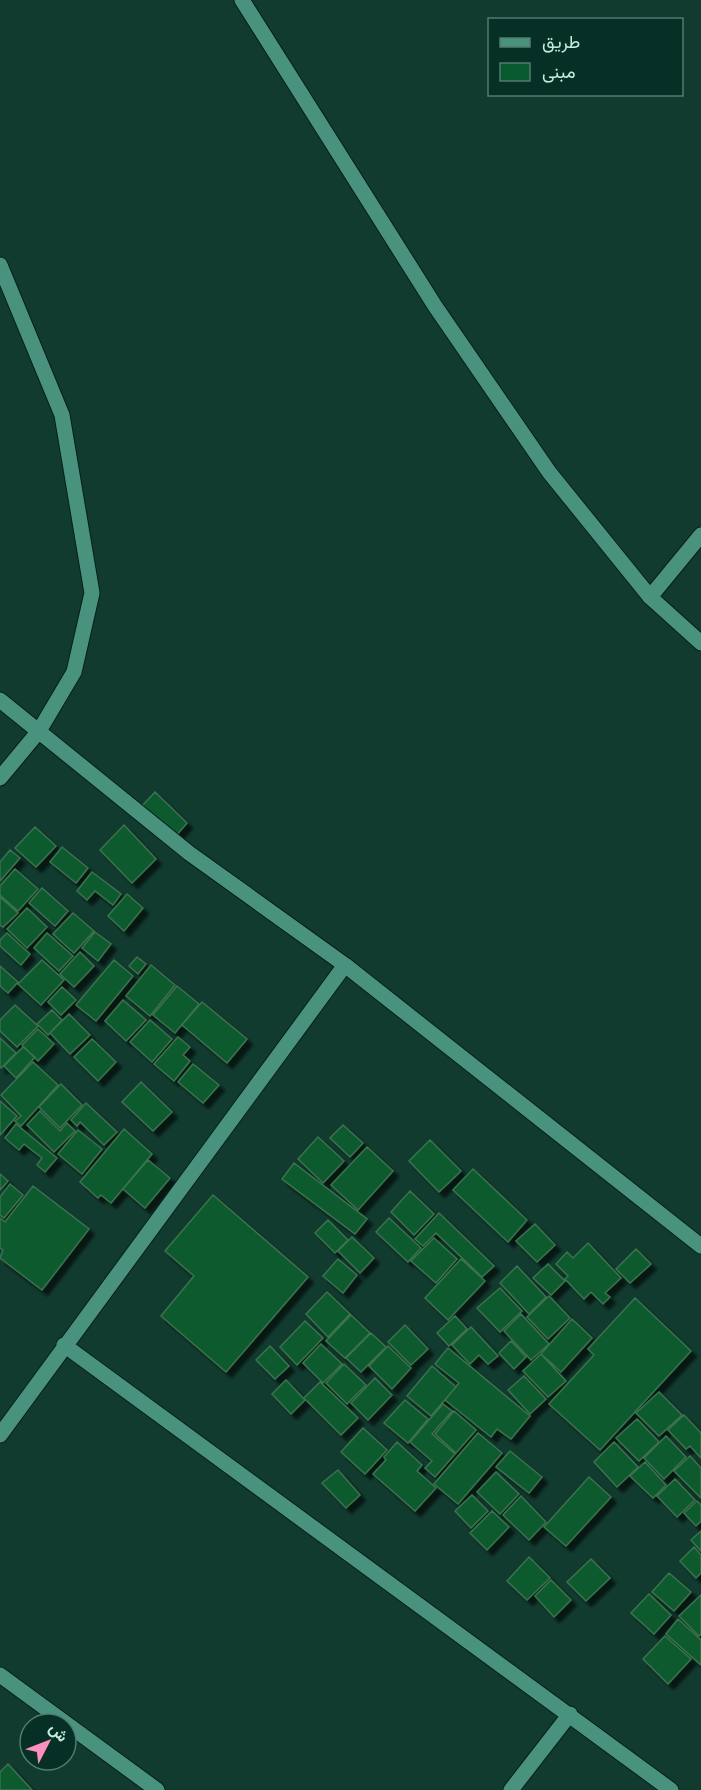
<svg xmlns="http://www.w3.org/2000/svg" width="701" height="1790" font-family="Helvetica,Vazirmatn,sans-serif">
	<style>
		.building { fill: #085a2e; stroke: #3c724d; stroke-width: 1.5; filter: url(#shadow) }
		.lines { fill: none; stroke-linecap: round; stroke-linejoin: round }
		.minor-casing { stroke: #071f19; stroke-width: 17 }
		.tertiary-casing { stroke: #071f19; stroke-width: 17 }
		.minor { stroke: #49937e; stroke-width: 15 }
		.tertiary { stroke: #49937e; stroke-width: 15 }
	</style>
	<defs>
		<filter id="shadow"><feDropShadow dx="5.5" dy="5.5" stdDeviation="1.5" flood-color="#0009"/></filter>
	</defs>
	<rect width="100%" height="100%" fill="#123b30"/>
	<path class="building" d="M155,792L187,823L175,837L142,806Z
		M124,825L156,859L132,883L100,850Z
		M35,827L56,846L36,867L15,848Z
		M62,847L88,868L76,883L50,862Z
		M10,850L20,858L0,881V862Z
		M15,869L38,889L18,911L0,895V886Z
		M92,872L121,894L113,905L95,891L87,900L77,891Z
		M42,888L68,911L55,926L29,903Z
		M127,894L143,908L124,931L108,916Z
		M0,897L18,913L3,927L0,925Z
		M27,908L47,927L27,948L7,929Z
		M73,913L94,931L74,953L53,934Z
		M95,932L111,944L98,961L82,948Z
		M7,933L30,954L21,965L0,946V940Z
		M47,933L73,956L59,971L34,948Z
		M80,952L94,966L74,987L60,974Z
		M137,957L146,964L138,974L129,966Z
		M42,960L64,980L41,1005L18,984Z
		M114,960L133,976L96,1021L76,1005Z
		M151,965L175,985L150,1016L126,996Z
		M0,966L18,982L8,993L0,986Z
		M177,986L199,1004L175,1033L153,1015Z
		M62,987L76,1000L61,1015L48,1002Z
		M123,1000L146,1020L126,1041L105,1021Z
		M202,1002L247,1039L227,1063L182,1025Z
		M15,1005L38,1026L17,1047L0,1031V1020Z
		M52,1010L62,1020L48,1035L37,1024Z
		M69,1014L90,1035L70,1054L50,1033Z
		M150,1020L172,1039L152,1062L130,1042Z
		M38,1029L54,1044L38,1061L22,1045Z
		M178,1037L190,1047L183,1055L190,1061L174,1081L154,1064Z
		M0,1038L16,1053L1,1068L0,1067Z
		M92,1039L116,1062L98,1081L74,1057Z
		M23,1047L35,1057L16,1078L4,1066Z
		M33,1062L58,1085L21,1126L15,1121L21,1116L1,1095Z
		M193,1064L219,1085L203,1103L178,1082Z
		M141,1082L172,1112L153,1131L122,1102Z
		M61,1084L82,1105L60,1128L39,1107Z
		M0,1101L17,1116L0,1135Z
		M86,1103L117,1132L104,1145L80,1122L77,1126L71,1120Z
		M40,1111L60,1131L67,1123L75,1131L54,1152L27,1125Z
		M16,1124L57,1158L45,1172L37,1165L42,1158L24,1144L19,1150L5,1138Z
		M343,1125L363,1143L350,1157L330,1138Z
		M124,1129L152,1154L111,1203L101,1195L98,1198L80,1182Z
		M78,1130L102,1149L82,1174L58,1154Z
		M318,1137L344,1161L323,1183L298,1159Z
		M430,1140L461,1171L439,1192L409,1161Z
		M367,1147L393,1171L358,1210L331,1185Z
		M148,1160L170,1178L145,1208L123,1189Z
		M294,1163L367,1219L355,1234L282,1179Z
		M473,1169L527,1220L508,1242L453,1190Z
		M0,1174L8,1181L0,1190Z
		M10,1184L23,1195L4,1218L0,1215V1197Z
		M33,1186L89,1229L42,1290L0,1258L3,1250L0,1248V1218L5,1222Z
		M410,1191L434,1214L414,1235L391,1212Z
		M213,1195L308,1277L226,1372L161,1316L194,1276L165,1251Z
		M439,1213L494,1266L482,1277L436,1233L423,1246L415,1239Z
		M389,1218L421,1248L408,1262L376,1232Z
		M328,1220L348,1240L335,1253L315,1233Z
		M535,1224L555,1245L537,1262L516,1241Z
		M352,1237L374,1258L360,1273L338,1251Z
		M434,1238L457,1259L436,1283L411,1261Z
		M588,1243L621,1278L605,1293L610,1297L603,1304L591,1292L584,1299L565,1279L568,1276L556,1264L567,1252L573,1258Z
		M636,1249L651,1264L630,1283L616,1269Z
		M338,1259L357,1275L343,1293L323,1276Z
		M461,1259L485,1281L448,1320L425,1298Z
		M548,1264L565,1281L551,1295L533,1278Z
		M517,1266L546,1297L529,1314L500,1283Z
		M500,1288L522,1311L500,1332L477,1308Z
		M327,1292L350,1314L328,1337L306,1314Z
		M549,1296L570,1318L548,1339L527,1317Z
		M635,1298L691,1351L600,1450L549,1404L594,1355L588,1349Z
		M521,1314L549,1344L531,1360L504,1331Z
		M351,1315L370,1333L345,1358L326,1341Z
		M455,1316L467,1329L449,1346L437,1333Z
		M572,1319L592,1338L561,1372L541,1354Z
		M305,1321L323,1338L297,1365L280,1347Z
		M405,1325L428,1349L411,1365L388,1342Z
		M471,1327L498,1356L488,1364L479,1355L470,1364L452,1345Z
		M371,1333L386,1347L361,1372L346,1358Z
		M511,1341L526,1357L514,1369L499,1353Z
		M321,1344L342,1364L323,1383L303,1363Z
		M270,1346L289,1366L275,1379L256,1360Z
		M388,1346L411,1368L392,1389L369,1366Z
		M448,1348L530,1416L511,1439L497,1429L491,1437L445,1400L459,1383L435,1364Z
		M541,1354L566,1381L548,1397L523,1371Z
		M344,1364L366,1385L347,1404L326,1383Z
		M432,1366L456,1387L431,1416L407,1396Z
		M524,1376L546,1399L530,1414L508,1390Z
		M375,1378L392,1395L368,1420L351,1403Z
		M286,1380L305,1400L291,1414L272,1394Z
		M320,1382L358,1418L341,1435L304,1398Z
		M659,1392L682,1415L659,1436L636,1413Z
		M405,1400L428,1419L408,1443L384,1423Z
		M443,1404L452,1411L432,1434L455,1454L435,1477L425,1468L432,1461L410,1442Z
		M454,1411L476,1430L456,1453L435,1434Z
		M684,1415L701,1433V1458L690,1446L686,1449L668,1430Z
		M637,1419L659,1442L639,1461L616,1438Z
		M363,1428L387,1450L365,1474L341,1452Z
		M478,1433L502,1453L458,1504L434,1484Z
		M666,1436L686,1457L664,1479L644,1458Z
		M397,1442L422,1465L417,1471L436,1488L415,1511L373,1474L386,1460L384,1457Z
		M614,1442L638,1467L617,1487L594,1462Z
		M510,1451L542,1477L529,1493L496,1467Z
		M690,1456L701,1468V1498L674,1471Z
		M645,1462L666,1485L653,1498L630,1476Z
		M338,1470L360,1495L346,1508L322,1483Z
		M496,1472L519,1494L500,1514L477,1492Z
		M589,1477L611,1497L566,1546L544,1527Z
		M675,1479L695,1500L677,1517L657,1496Z
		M472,1495L488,1511L471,1528L455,1511Z
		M521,1496L546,1522L529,1540L503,1515Z
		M697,1501L701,1505V1521L696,1526L684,1513Z
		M492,1511L509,1527L487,1550L470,1533Z
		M701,1531V1551L691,1540Z
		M694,1547L701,1555V1573L696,1578L680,1561Z
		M529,1557L550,1578L527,1600L507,1581Z
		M591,1559L610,1578L586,1601L567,1582Z
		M669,1573L691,1592L674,1611L652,1592Z
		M551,1580L571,1600L554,1617L535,1596Z
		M649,1594L671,1615L654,1634L631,1613Z
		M701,1595V1634L699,1636L679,1616Z
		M678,1619L701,1640V1665L666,1634Z
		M665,1636L691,1659L668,1684L643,1659Z
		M8,1764L32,1790H0V1772Z"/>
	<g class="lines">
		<defs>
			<path id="minor" d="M0,265L62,415L92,593L74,672L39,731L0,778
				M650,597L701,535
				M0,700L189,853L345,965L701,1246
				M64,1345L671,1790
				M0,1435L345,965
				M0,1675L157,1790
				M511,1790L570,1714"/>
			<path id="tertiary" d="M242,0L435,306L549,472L650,597L701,643"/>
		</defs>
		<use href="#minor" class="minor-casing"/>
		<use href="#tertiary" class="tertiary-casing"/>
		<use href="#minor" class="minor"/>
		<use href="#tertiary" class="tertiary"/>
	</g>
	<rect x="488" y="18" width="195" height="78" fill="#063026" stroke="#537b70" stroke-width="1.5"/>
	<rect x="500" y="38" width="30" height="9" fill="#49937e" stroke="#537b70" stroke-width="1.5"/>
	<text x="542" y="48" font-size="18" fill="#c7ebdf">طريق</text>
	<rect x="500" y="63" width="30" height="18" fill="#085a2e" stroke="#537b70" stroke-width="1.5"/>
	<text x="542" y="78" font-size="18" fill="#c7ebdf">مبنى</text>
	<g transform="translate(48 1742) rotate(48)"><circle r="28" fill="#063026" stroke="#537b70" stroke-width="1.5"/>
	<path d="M0-4.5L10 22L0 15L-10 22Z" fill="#fd8ec0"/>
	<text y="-9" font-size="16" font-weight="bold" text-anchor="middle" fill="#c7ebdf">ش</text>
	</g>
</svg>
